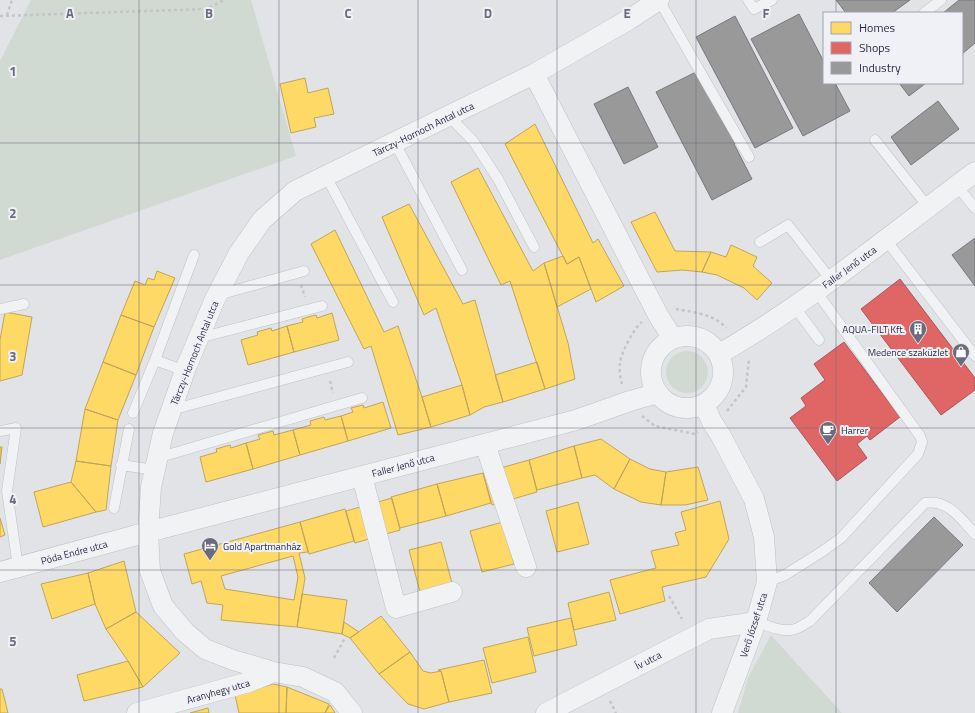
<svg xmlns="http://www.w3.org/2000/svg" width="975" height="713" font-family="'Titillium Web',sans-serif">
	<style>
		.green { fill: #d0dad2 }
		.homes { fill: #ffd966; stroke: #bfa55b; fill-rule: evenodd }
		.shops { fill: #e06666; stroke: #a9555b }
		.industry { fill: #999; stroke: #77787f }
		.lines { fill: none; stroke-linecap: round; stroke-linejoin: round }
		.service-casing { stroke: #bfc0c5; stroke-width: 11 }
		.minor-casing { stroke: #bfc0c5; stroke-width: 21 }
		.path { stroke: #c4c4ca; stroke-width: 2.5; stroke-dasharray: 3 3; stroke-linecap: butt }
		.service { stroke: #f1f2f4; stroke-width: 10 }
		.minor { stroke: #f1f2f4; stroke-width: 20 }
		.grid { fill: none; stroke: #6a6c7b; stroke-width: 1; stroke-opacity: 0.55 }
		.labels { text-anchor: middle; stroke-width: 4; stroke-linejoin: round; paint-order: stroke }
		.street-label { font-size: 10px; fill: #292c41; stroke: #f0f1f7 }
		.poi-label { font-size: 10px; fill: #292c41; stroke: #f0f1f7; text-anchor: end }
		.grid-label { font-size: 13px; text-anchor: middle; font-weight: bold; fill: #6a6c7b; stroke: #f0f1f7; stroke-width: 4; stroke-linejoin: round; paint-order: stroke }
	</style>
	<rect width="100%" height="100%" fill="#e2e3e7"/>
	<path class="green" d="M31,0H251L296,156L0,260V61Z
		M666 372a21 21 0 1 1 42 0a21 21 0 1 1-42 0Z
		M771,635L842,713H738L748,678Z"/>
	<path class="homes" d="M305,78L308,93L328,88L334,114L314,118L316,127L291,133L280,84Z
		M535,124L593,243L598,239L624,286L596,302L579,257L567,264L505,144Z
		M478,168L533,271L544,263L568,343L575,379L545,389L510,281L501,285L451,182Z
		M409,204L463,304L475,300L503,402L484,407L470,415L462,385L436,308L424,315L382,217Z
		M655,212L675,251L711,252L702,272L682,270L657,272L631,222Z
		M335,230L384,332L398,326L422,397L431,427L398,435L371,346L364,349L311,244Z
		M731,245L757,257L753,266L772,283L757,300L744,288L717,275L702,272L711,252L726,257Z
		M563,256L567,264L579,257L591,289L557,307L544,263Z
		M157,271L175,278L154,327L121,315L135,281L145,285L148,278L154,280Z
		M5,312L32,317L22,375L0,381V340Z
		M332,313L339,340L294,352L287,326L303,322L302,319L308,317L316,315L317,318Z
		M121,315L154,327L136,375L103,362Z
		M287,326L294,352L248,365L241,340L258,335L257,332L271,328L272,331Z
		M103,362L136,375L118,420L85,409Z
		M537,362L545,389L503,402L495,375Z
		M462,385L470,415L431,427L422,397Z
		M383,402L391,428L348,441L341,416L353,412L351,408L363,405L364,408Z
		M85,409L118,420L111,466L76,461Z
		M341,416L348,441L300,455L293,430L311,425L310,421L324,417L325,420Z
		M293,430L300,455L253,469L246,443L260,439L258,435L273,431L274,435Z
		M601,439L630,459L614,489L595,475L582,478L574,446Z
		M246,443L253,469L206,482L200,457L217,452L216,449L230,445L231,448Z
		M574,446L582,478L537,490L529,460Z
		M0,447H2L0,464Z
		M630,459L650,469L666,472L661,505L641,502L614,489Z
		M529,460L537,492L492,505L483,473Z
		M76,461L111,466L106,510L96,512L71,482Z
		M698,467L708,500L685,505H661L666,472Z
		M483,473L491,503L446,516L437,484Z
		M71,482L96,512L43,527L34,492Z
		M437,484L446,516L400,528L391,497Z
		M392,498L400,530L355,543L346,511Z
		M720,501L729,539L706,577L662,587L665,601L620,614L610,580L656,568L651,551L679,545L675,533L686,530L681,512Z
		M578,502L589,544L557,552L546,511Z
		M345,509L354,541L309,554L300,522Z
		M0,518L5,535L0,537Z
		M300,522L308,552L299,553L305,578L297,627L221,620L223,605L207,603L201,581L192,584L184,554ZM293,556L298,577L294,600L225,589L221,576Z
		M503,522L514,564L482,572L470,531Z
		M441,542L452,583L420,592L409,550Z
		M124,561L136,612L106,629L95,604L88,573Z
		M88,573L95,604L52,619L41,584Z
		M609,592L616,620L574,630L568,603Z
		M302,594L347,600L342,634L297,627Z
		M136,612L180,653L143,687L128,661L106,629Z
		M381,616L410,652L379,674L350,638Z
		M571,618L577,645L534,656L527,628Z
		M344,622L359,632L350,638L342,634Z
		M528,637L536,672L492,683L483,648Z
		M410,652L423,671L431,673L441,671L449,702L424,709L408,704L379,674Z
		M484,660L492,693L449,702L441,671L438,670Z
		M128,661L143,687L84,701L77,675Z
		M273,684L287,687L286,713H239L235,695Z
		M287,687L329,704L325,713H286Z
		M0,689H2L8,713H0Z
		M330,705L335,713H325Z
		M208,708L209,713H190Z"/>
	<path class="shops" d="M900,279L975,378V390L941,415L861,309Z
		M844,342L900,417L870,440L867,436L857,444L867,458L837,481L790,418L806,406L801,398L825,380L814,364Z"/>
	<path class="industry" d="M836,0H910L892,13H846Z
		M959,0H975V43L962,54V13H943Z
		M799,14L824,62V83H835L850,111L803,136L751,39Z
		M735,16L793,128L755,148L696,37Z
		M696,72L736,143L734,144L752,179L712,200L656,92Z
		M899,83H926L909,96Z
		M628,87L658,147L624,164L594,104Z
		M938,101L959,129L911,165L891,137Z
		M975,238V286L952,255Z
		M934,517L963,545L897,612L869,583Z"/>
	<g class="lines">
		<defs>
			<path id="service" d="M659,0L749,157
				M748,0L754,9L772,0
				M924,13L941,0
				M449,116L474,142L498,179L534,247
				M875,140L929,208
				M395,143L462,270
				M326,176L393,302
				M957,186L975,208
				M886,240L975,356
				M760,242L788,225L831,280
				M218,295L304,271
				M794,306L819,340
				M0,309L24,304
				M199,338L322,306
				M155,360L194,255
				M171,410L348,362
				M133,413L155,360L185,371
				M0,431L16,428L7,491L18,567
				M157,458L362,398
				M121,465L155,470
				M114,508L129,429
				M767,582L785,575L823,551L841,538L918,454L922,442L920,436L816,291
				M756,622C769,626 785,634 798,628C802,626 806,623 810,621L925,503C948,499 961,519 975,534"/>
			<path id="minor" d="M534,74L658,315L673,339
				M651 372a36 36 0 1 1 72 0a36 36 0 1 1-72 0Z
				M719,354C810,302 891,234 975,172
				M704,404L712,422L721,436L754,499L764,537L767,582L756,622L722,713
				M485,444L526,567
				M362,476L396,608L452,592
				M0,572L148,532L576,420L630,401L658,393
				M137,713L249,682L274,672
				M352,713L335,692L303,677L274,672L233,660L205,649L185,632L163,606L150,571L148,532L151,487L163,433L187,365L215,299L239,253L262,220L295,191L534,74L630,19L659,0
				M546,713L709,629L756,622"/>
		</defs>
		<use href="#service" class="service-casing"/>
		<use href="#minor" class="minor-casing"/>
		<path class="path" d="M7,15L12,0
			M0,16L207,9L224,0
			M301,285L305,297
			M676,309C692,312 715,314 726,328
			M330,381L333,393
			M622,384C620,378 619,369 620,363C620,355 635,326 642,322
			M727,411L746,387L749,359L750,358
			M642,416L655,426L695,434L698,432
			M669,596L682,619
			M334,658L346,636
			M610,701L616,713"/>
		<use href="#service" class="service"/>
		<use href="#minor" class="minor"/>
	</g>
	<path class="grid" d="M139,0V713M279,0V713M418,0V713M557,0V713M696,0V713M836,0V13M836,83V713M0,143H975M0,285H975M0,428H975M0,570H975"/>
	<defs>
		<symbol id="building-pin" viewBox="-11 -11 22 30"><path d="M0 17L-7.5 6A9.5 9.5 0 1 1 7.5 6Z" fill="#6a6c7b" stroke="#f0f1f7"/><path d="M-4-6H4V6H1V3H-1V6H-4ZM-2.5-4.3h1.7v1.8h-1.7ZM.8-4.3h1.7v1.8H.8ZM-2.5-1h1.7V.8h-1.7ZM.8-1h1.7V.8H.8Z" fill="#fff"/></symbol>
		<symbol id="shop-pin" viewBox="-11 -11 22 30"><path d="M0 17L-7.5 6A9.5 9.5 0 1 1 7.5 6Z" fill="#6a6c7b" stroke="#f0f1f7"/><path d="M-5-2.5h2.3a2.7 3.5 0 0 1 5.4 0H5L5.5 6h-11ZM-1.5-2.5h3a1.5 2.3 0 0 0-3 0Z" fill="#fff"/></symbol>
		<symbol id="cafe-pin" viewBox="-11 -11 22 30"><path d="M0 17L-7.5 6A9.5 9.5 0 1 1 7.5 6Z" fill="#6a6c7b" stroke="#f0f1f7"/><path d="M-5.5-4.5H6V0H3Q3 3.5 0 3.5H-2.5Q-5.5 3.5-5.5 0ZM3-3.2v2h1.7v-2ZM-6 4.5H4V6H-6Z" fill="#fff"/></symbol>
		<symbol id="hotel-pin" viewBox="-11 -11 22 30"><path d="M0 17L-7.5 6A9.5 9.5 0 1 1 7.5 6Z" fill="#6a6c7b" stroke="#f0f1f7"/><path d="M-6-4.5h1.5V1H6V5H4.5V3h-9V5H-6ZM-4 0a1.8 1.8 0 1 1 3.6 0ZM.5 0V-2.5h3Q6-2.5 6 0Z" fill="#fff"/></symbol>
	</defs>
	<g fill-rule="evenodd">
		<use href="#building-pin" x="908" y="319" width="20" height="27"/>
		<use href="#shop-pin" x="951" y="342" width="20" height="27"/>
		<use href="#cafe-pin" x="818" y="420" width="20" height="27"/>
		<use href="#hotel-pin" x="200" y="536" width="20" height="27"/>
	</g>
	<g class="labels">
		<g class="street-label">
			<text transform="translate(423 129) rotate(-26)" y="4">Tárczy-Hornoch Antal utca</text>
			<text transform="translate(849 267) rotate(-36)" y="4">Faller Jenő utca</text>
			<text transform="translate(194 353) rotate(-68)" y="4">Tárczy-Hornoch Antal utca</text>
			<text transform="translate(403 465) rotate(-15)" y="4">Faller Jenő utca</text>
			<text transform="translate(74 552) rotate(-15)" y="4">Póda Endre utca</text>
			<text transform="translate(753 625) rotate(-72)" y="4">Verő József utca</text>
			<text transform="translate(648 660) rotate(-27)" y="4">Ív utca</text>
			<text transform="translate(218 691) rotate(-16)" y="4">Aranyhegy utca</text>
		</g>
		<g class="poi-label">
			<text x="905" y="333">AQUA-FILT Kft.</text>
			<text x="948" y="356">Medence szaküzlet</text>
			<text x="841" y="434" text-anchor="start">Harrer</text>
			<text x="223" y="550" text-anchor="start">Gold Apartmanház</text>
		</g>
	</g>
	<g class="grid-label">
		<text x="70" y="18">A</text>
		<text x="209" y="18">B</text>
		<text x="348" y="18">C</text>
		<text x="488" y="18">D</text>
		<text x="627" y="18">E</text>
		<text x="766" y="18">F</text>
		<text x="13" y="76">1</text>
		<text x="13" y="218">2</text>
		<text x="13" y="361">3</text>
		<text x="13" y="504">4</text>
		<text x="13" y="646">5</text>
	</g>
	<rect x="823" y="12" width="140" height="72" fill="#f0f1f7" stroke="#a0a2ae"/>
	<rect x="831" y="22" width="20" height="12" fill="#ffd966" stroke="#a0a2ae"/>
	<text x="859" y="32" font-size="12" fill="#292c41">Homes</text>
	<rect x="831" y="42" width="20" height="12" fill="#e06666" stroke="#a0a2ae"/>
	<text x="859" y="52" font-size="12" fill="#292c41">Shops</text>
	<rect x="831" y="62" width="20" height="12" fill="#999999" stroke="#a0a2ae"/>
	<text x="859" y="72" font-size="12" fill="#292c41">Industry</text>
</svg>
